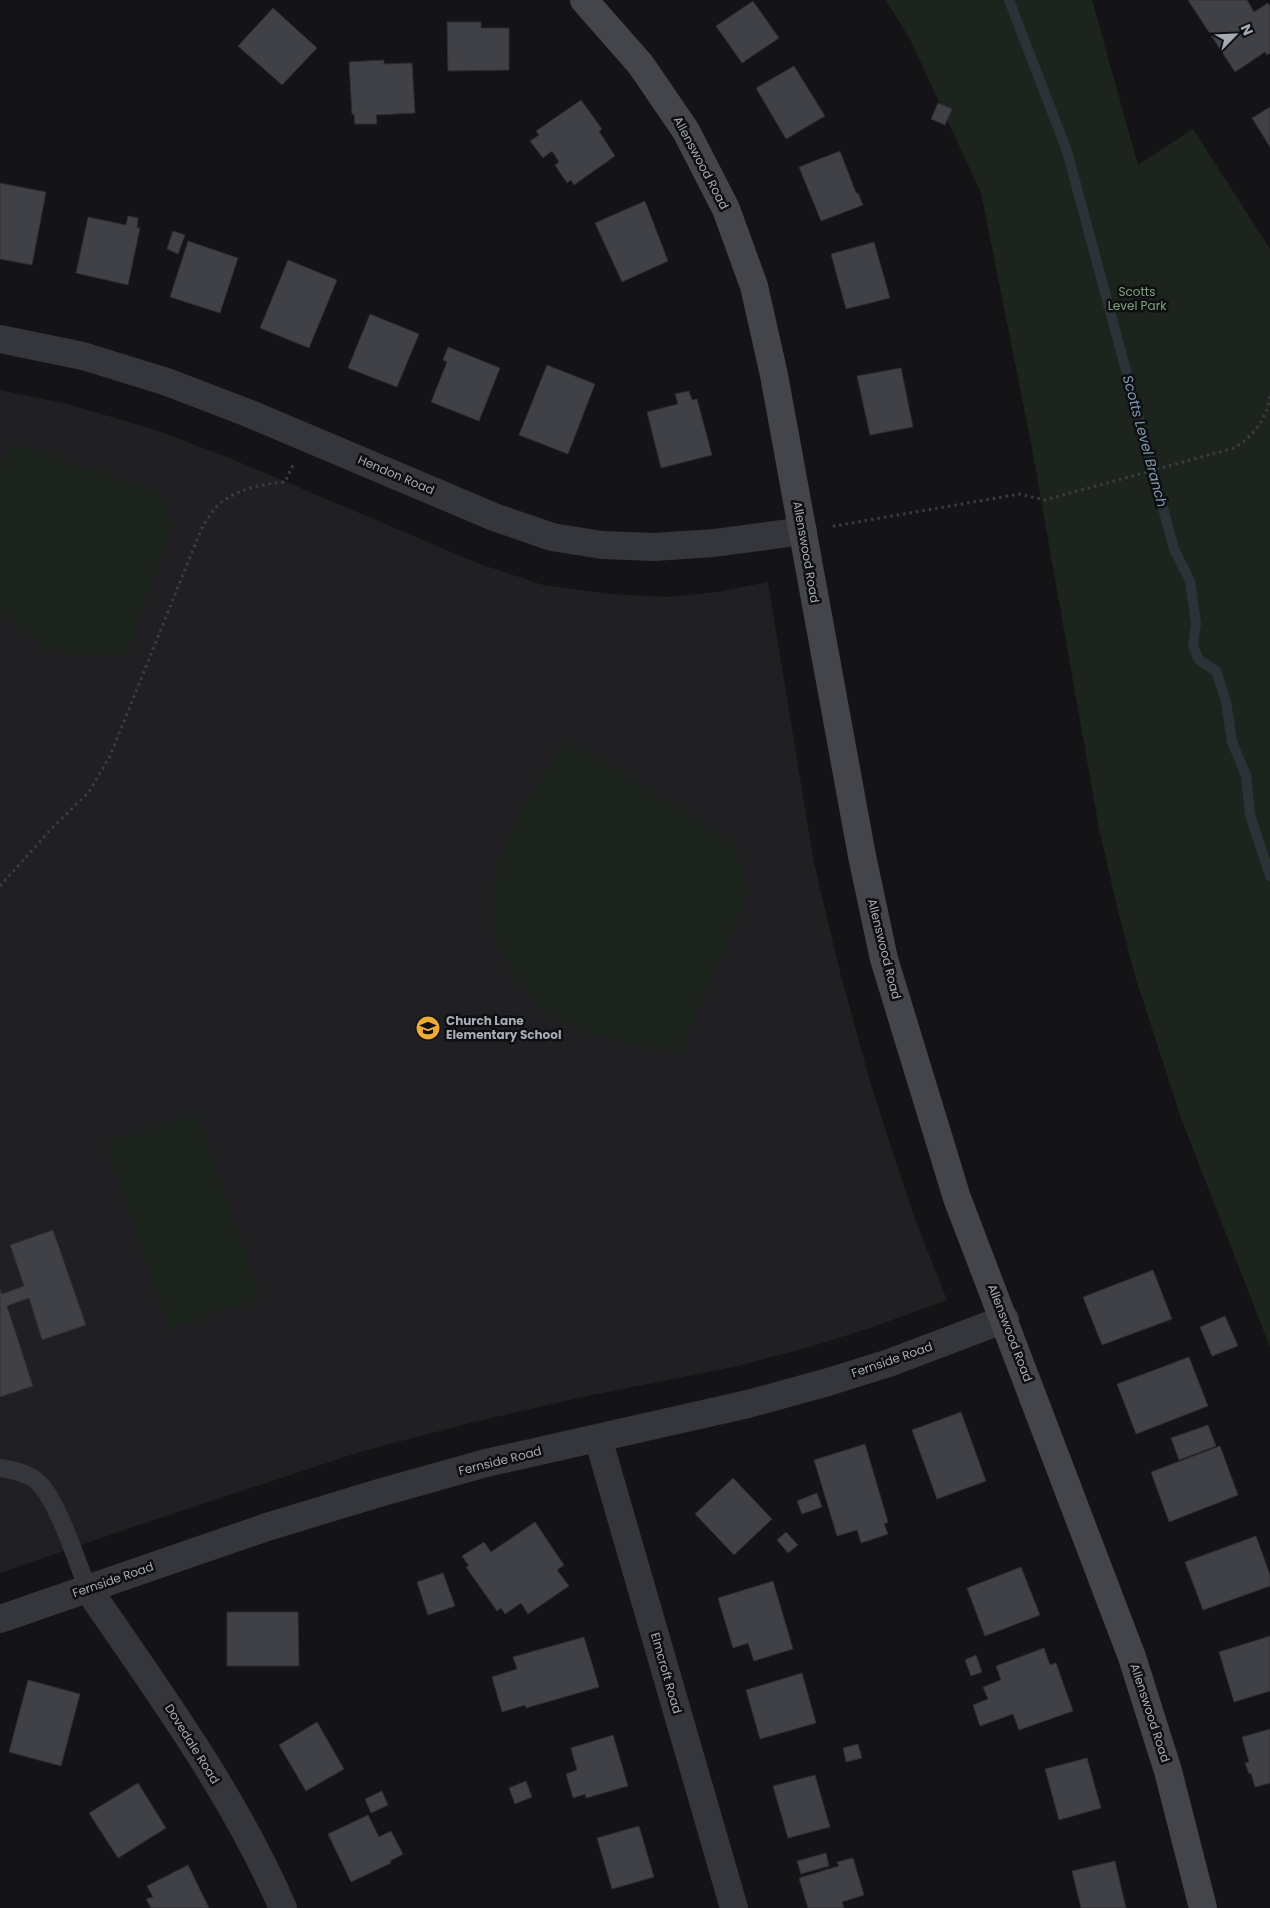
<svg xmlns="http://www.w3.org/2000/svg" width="1270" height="1908" font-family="Poppins,sans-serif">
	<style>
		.built { fill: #202023 }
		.green { fill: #1d241d }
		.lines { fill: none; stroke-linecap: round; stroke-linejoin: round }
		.stream { stroke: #2b3339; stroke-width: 10 }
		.building { fill: #404146; stroke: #2e2e32 }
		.path { stroke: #3b3d42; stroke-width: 3; stroke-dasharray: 2.5 4; stroke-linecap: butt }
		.lane { stroke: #35363b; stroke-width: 18 }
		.street { stroke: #35363b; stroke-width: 28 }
		.secondary { stroke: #43454b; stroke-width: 28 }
		.labels { text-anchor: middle; stroke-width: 5; stroke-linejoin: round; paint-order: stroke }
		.street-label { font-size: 12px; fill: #a6abb6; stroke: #0f0f11 }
		.park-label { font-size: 12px; fill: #7ea07f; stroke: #0f0f11 }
		.poi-label { font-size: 12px; font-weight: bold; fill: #a6abb6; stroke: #0f0f11; text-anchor: start }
		.water-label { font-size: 14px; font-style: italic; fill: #7e9ab0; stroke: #0f0f11 }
	</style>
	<rect width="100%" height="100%" fill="#141416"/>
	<path class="built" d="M0,390L67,404L153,429L232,459L477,563L543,585L610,594L668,597L717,592L768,582L814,863L840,972L871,1085L913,1214L947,1300L873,1327L813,1346L738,1366L582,1397L474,1422L363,1451L133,1527L0,1573Z"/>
	<path class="green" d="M886,0H1092L1138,165L1193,129L1270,249V1347L1181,1118L1136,979L1116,903L1099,828L1031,443L981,193L910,39Z
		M11,441L159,493L173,525L126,655L78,656L41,647L0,609V465Z
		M566,738L735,844L749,892L679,1054L590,1034L547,1014L516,981L496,941L491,905L499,862L519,813Z
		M197,1113L261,1298L169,1329L106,1143Z"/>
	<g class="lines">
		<path class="stream" d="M1009,0L1067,151L1174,549L1190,581L1196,623L1193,646L1199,660L1216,671L1226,701L1232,742L1246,775L1250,815L1270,876"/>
	</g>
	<path class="building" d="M1188,0H1247L1254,12L1268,3L1270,6V53L1267,55L1265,52L1235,72Z
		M753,1L779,38L742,63L716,26Z
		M273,8L317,48L282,85L238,46Z
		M447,22H481V28H509V70L448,71Z
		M384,60V64L412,63L415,113L376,115L377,124H355L354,114H352L349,62Z
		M794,66L825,116L786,139L756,88Z
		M581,100L602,129L599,131L615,156L574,185L571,180L567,183L555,165L559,162L552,151L543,158L530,141L539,135L536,131Z
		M938,103L952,109L945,125L931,119Z
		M1270,107V147L1252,118Z
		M840,151L856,193H858L863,205L821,221L799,167Z
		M0,183L46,192L32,265L0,259Z
		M645,201L668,261L622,282L595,223Z
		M128,216L138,218L137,228H140L128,285L76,273L88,217L126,225Z
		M173,231L185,235L178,254L167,249Z
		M188,241L238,258L220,313L170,297Z
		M874,242L890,298L846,309L831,254Z
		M288,260L337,280L309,348L260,328Z
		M370,314L419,334L397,387L348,368Z
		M448,347L500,368L479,421L431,402L447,362L443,360Z
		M547,365L595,384L568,454L519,435Z
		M901,368L913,427L870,435L857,376Z
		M689,391L692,400L697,399L712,455L661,468L647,412L678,404L675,394Z
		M53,1230L86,1325L42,1340L29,1298L7,1306L33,1386L0,1397V1289L2,1294L24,1286L10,1245Z
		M1153,1270L1172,1319L1102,1345L1083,1297Z
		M1225,1316L1238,1346L1212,1356L1200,1327Z
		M1189,1357L1208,1406L1136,1434L1117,1384Z
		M961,1412L986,1481L937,1499L912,1430Z
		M1208,1425L1216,1446L1179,1460L1171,1438Z
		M865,1444L888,1522L884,1524L888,1534L861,1543L857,1530L837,1536L814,1460Z
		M1220,1446L1238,1495L1169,1522L1151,1472Z
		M733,1478L772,1519L734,1555L695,1514Z
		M817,1493L822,1507L802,1514L797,1501Z
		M535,1522L564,1565L557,1570L569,1586L528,1614L521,1603L505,1614L501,1608L497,1611L466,1567L469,1566L462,1556L484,1542L491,1552Z
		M786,1532L798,1545L788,1553L777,1540Z
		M1256,1536L1270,1575V1586L1203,1610L1185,1562Z
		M1021,1567L1040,1615L985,1636L967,1588Z
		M443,1573L455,1606L428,1615L417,1582Z
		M773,1581L793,1649L754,1661L748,1643L733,1648L718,1598Z
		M227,1612H298L299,1666H227Z
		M1270,1636V1691L1234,1702L1219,1652Z
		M584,1637L599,1687L526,1708L525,1705L502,1712L492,1677L517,1669L513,1657Z
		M1044,1648L1050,1665L1056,1663L1073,1711L1019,1730L1013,1714L980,1726L973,1705L988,1699L983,1687L1001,1680L996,1666Z
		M976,1655L982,1672L971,1676L965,1660Z
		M802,1673L816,1723L760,1739L746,1690Z
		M28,1680L80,1694L61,1766L9,1752Z
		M317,1722L344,1769L306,1791L279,1745Z
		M1270,1729V1783L1255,1787L1251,1773L1249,1774L1245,1763L1249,1762L1242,1737Z
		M613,1735L628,1786L586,1798L585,1794L573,1798L566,1774L577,1770L571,1748Z
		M858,1744L862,1758L846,1762L843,1748Z
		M1087,1758L1101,1808L1059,1820L1045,1769Z
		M815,1775L830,1827L788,1838L773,1786Z
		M526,1781L532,1797L515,1804L509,1788Z
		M138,1783L166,1828L118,1858L89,1813Z
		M382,1791L388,1805L371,1813L365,1799Z
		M368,1815L379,1837L391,1831L403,1854L390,1861L391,1863L351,1882L328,1834Z
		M639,1826L654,1877L612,1889L597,1838Z
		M826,1853L829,1866L801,1874L797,1861Z
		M853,1858L864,1895L842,1902L844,1908H808L799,1878L839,1866L837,1862Z
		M1115,1861L1126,1908H1081L1072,1871Z
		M188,1865L209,1908H151L146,1899L153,1897L147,1886Z"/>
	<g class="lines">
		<path class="path" d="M835,527L834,526L1020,494L1045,500L1234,448C1254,436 1267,419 1270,395
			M0,886L54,826L89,792L110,756L203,525C208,519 212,511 218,505C236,489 262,484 285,482L293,465"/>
		<path class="lane" d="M0,1468C13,1470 29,1473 39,1483C59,1504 76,1560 88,1589"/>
		<path class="street" d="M0,339L83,356L167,382L248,413L494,517L552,537L602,545L654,547L714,543L803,531
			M598,1438L734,1908
			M88,1589C158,1691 233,1793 283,1908
			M0,1619L267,1527L379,1493L486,1463L748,1404L828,1382L889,1363L1005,1319"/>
		<path class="secondary" d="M584,0L641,65L686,131L726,209L754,286L774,375L862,856L884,959L957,1198L1132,1657L1168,1771L1203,1908"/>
	</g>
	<defs>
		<symbol id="school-disc" viewBox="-11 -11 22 22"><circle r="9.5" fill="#ecac36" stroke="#0f0f11"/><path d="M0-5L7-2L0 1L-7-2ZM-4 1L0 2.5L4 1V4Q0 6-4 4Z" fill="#111"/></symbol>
	</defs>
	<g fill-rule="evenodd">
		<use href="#school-disc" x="414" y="1014" width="28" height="28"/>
	</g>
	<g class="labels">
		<g class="street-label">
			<text transform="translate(701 163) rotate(62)" y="4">Allenswood Road</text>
			<text transform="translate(396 475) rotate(23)" y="4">Hendon Road</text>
			<text transform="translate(806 552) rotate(80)" y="4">Allenswood Road</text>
			<text transform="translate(884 949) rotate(76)" y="4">Allenswood Road</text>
			<text transform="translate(1010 1333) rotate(69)" y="4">Allenswood Road</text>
			<text transform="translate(892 1360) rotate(-19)" y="4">Fernside Road</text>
			<text transform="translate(500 1461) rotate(-14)" y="4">Fernside Road</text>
			<text transform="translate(113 1580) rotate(-19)" y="4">Fernside Road</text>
			<text transform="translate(666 1673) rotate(74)" y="4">Elmcroft Road</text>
			<text transform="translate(1150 1713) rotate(72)" y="4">Allenswood Road</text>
			<text transform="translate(192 1744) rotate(58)" y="4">Dovedale Road</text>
		</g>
		<g class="park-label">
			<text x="1137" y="296">Scotts<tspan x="1137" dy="14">Level Park</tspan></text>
		</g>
		<g class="poi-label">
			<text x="446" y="1025">Church Lane<tspan x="446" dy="14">Elementary School</tspan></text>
		</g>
		<g class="water-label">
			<text transform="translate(1145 441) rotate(75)" y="5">Scotts Level Branch</text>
		</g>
	</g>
	<g transform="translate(1235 35) rotate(66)" stroke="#0f0f11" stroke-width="4" paint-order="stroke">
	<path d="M0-4L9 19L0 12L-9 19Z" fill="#a6abb6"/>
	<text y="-8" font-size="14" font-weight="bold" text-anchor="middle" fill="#a6abb6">N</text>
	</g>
</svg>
